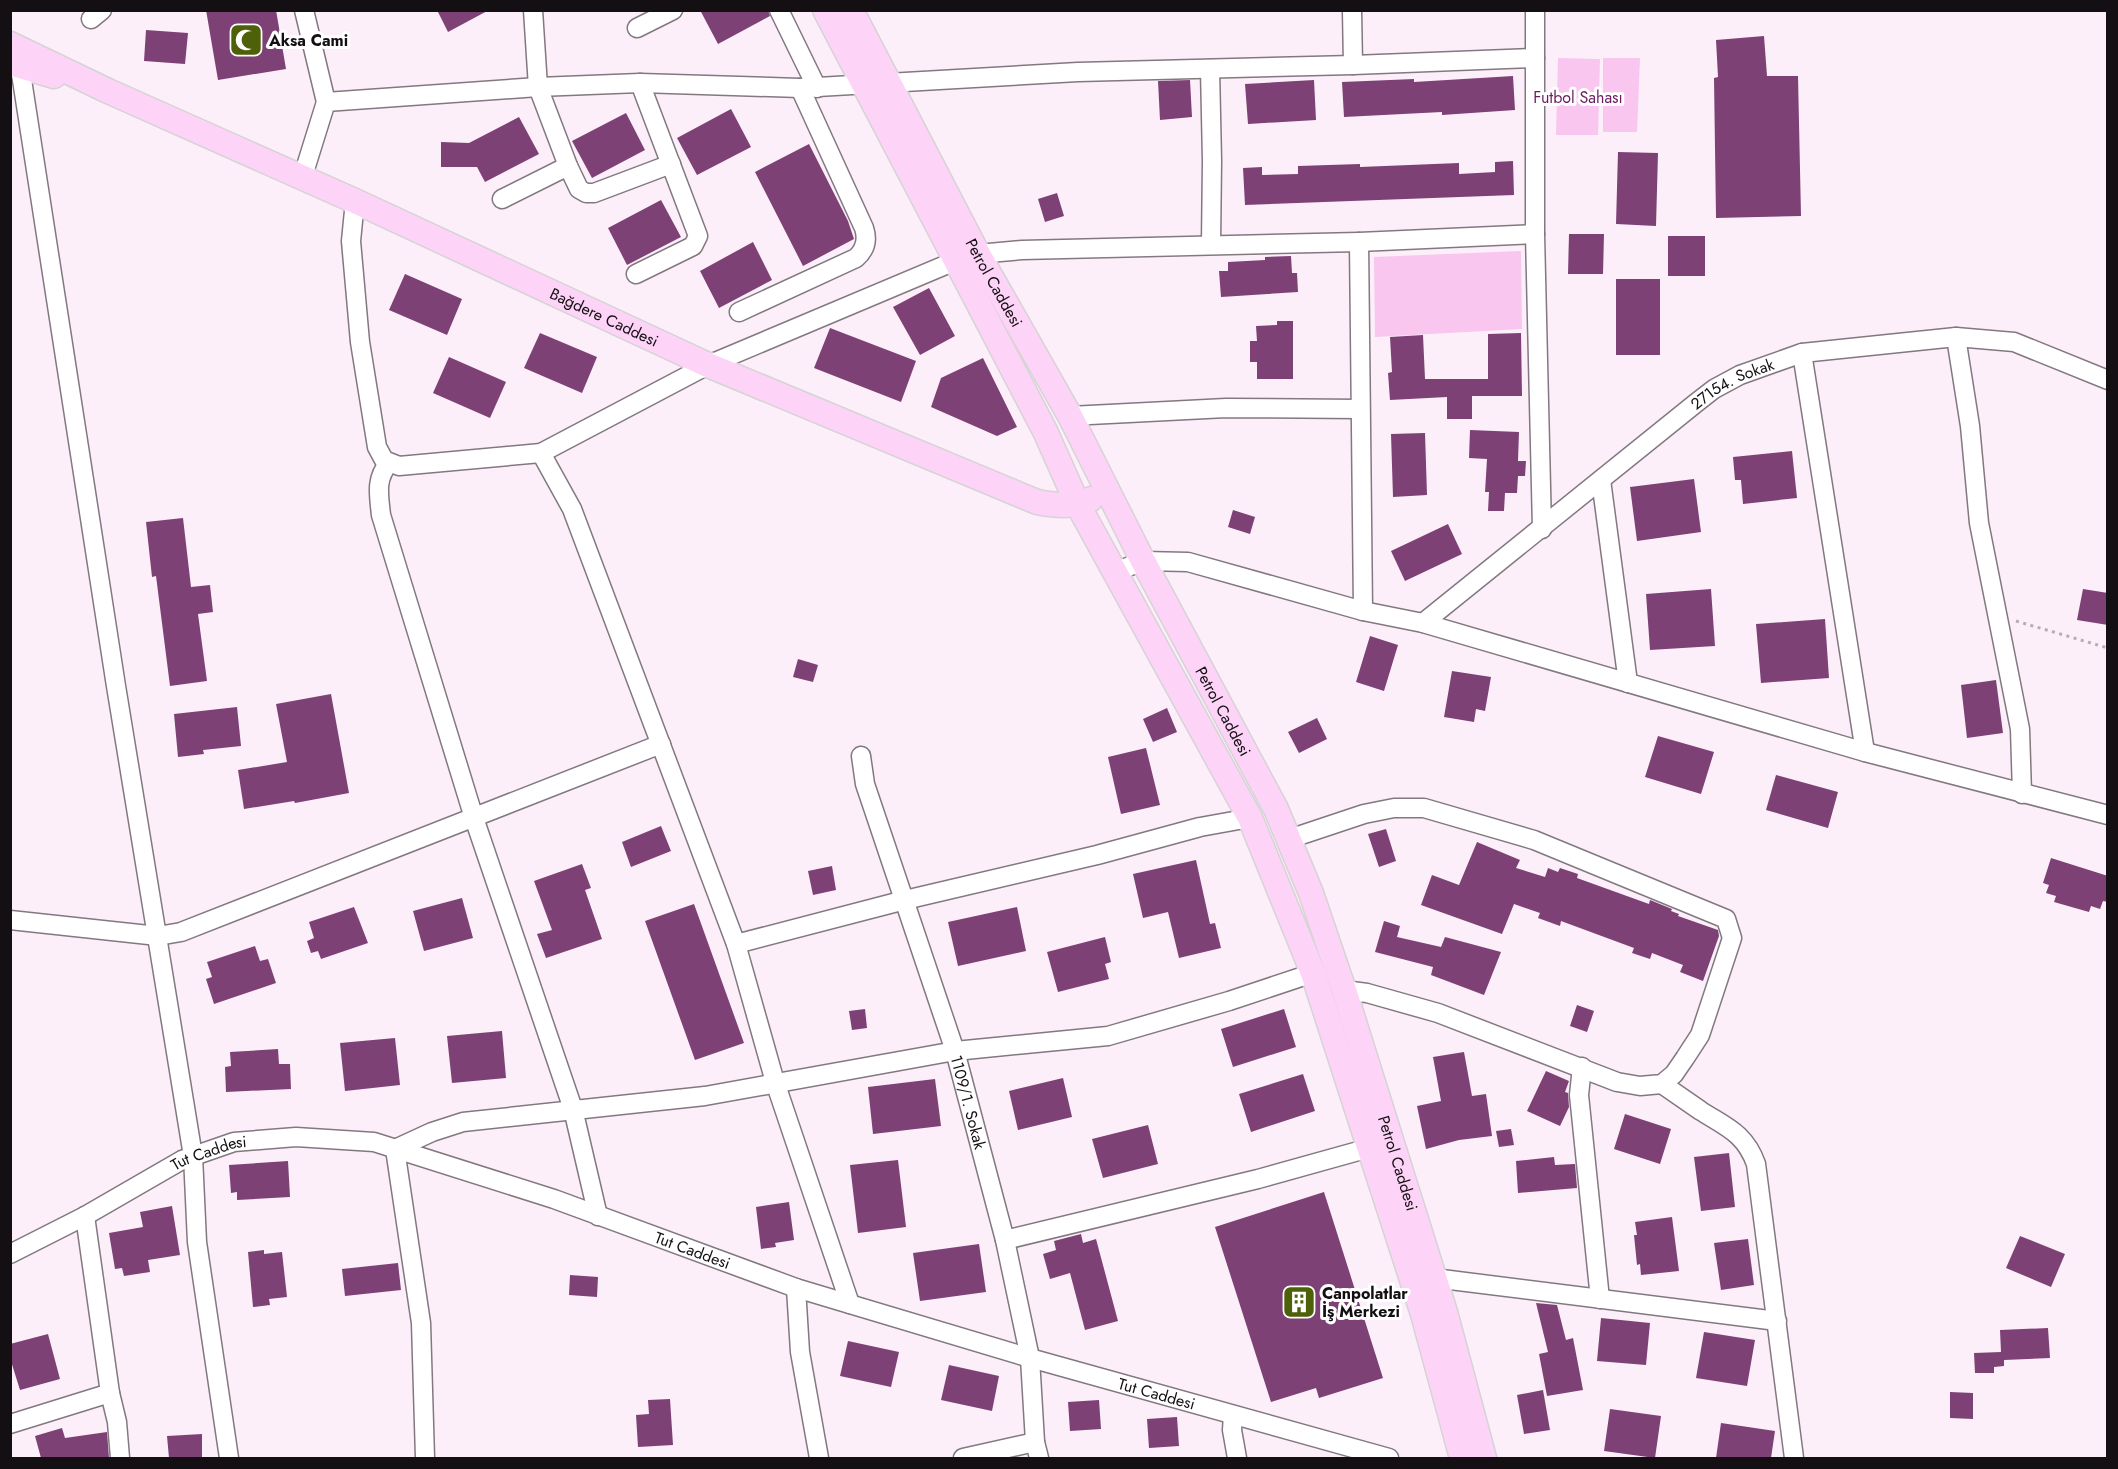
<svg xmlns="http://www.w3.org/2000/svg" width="2118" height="1469" font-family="Jost,sans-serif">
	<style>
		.green { fill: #f8c6ef }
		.building { fill: #7e4176 }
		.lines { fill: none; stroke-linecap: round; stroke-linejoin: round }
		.minor-casing { stroke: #827880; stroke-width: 21 }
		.major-casing { stroke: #d5d4d4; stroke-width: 27 }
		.path { stroke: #b6acb3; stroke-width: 3; stroke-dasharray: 3 4.5; stroke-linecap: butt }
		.minor { stroke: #fff; stroke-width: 18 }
		.major { stroke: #fdd3f7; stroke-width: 24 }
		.labels { text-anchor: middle; stroke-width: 6; stroke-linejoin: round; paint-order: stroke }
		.poi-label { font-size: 16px; font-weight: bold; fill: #130f12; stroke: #fff; text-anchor: start }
		.park-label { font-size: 16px; fill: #691a61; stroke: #fff }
		.street-label { font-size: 16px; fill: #130f12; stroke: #fff }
	</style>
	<rect width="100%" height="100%" fill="#fceff9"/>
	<path class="green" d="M1558,58L1600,59L1598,135H1556Z
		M1603,58H1640L1637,132H1603Z
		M1521,251L1522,329L1375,337L1374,257Z"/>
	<path class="building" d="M206,10H276L286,69L218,80Z
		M437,10H489L448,32Z
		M700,10H768L770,16L718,44Z
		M146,30L188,33L185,64L144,61Z
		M1764,36L1767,76H1798L1801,216L1716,218L1714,78L1718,77L1716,40Z
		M1513,76L1515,110L1442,115V112L1344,117L1342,82L1414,79V82Z
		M1190,80L1192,117L1160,120L1158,81Z
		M1314,80L1316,120L1248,124L1245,84Z
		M731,109L751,147L697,175L677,138Z
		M626,113L645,150L592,178L572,141Z
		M519,117L539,154L485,182L477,167H441V142L469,143Z
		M809,144L848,221L854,239L803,266L755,172Z
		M1618,152L1658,153L1656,226L1616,224Z
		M1513,161L1514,195L1245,205L1243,168L1262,167V175L1298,174V166L1360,164V167L1459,163V174L1495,172V162Z
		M1057,193L1064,216L1045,222L1038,199Z
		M661,200L681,237L627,265L608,228Z
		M1569,234H1604L1603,274H1568Z
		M1668,236H1705V276H1668Z
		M753,242L772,280L719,308L700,271Z
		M1291,256L1292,273H1297L1298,292L1221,297L1219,271H1228V262L1265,260V257Z
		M405,274L462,299L447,335L389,310Z
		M1616,279H1660V355H1616Z
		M929,288L955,336L920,355L893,307Z
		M1277,321H1293V379H1257V362H1250V341H1257L1256,326L1277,325Z
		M830,328L916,361L901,402L814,368Z
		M540,333L597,357L582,393L524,368Z
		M1521,333L1522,396H1472V419H1447V397L1390,400L1388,373L1392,372L1390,337L1423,335L1425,379H1488V334Z
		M449,357L506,382L490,418L433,393Z
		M983,358L1017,427L997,436L931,407L941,378Z
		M1470,430L1519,432L1518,461H1526L1525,476H1518L1517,493H1505L1504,511H1488L1489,492H1485L1487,459L1469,458Z
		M1425,433L1427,495L1393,497L1391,434Z
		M1792,451L1797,498L1743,504L1741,480H1735L1733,457Z
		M1694,479L1701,532L1637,541L1630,487Z
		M1233,510L1255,517L1250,534L1228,527Z
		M183,518L191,587L210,585L213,612L198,614L207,681L170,686L156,576L152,577L146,522Z
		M1448,524L1462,554L1405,581L1391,551Z
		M1711,589L1715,646L1650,650L1646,594Z
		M2083,589L2108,593V625L2077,620Z
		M1825,619L1829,678L1761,683L1756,624Z
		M1370,636L1398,645L1384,691L1356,682Z
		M798,659L818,665L813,682L793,677Z
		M1452,671L1491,677L1485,711L1476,709L1474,722L1444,717Z
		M1996,680L2003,733L1967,738L1961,685Z
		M331,694L349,793L295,803L294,801L244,809L238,770L287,762L276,704Z
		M237,707L241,746L203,750L204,754L178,757L174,714Z
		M1167,708L1177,732L1153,742L1143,719Z
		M1317,718L1327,739L1299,753L1288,732Z
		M1658,736L1714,752L1701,794L1645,777Z
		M1146,748L1160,805L1121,814L1108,757Z
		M1776,775L1838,792L1828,828L1766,810Z
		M661,826L671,851L631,867L622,842Z
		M1386,829L1396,861L1379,867L1368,834Z
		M1477,842L1520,860L1516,868L1545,877L1548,868L1558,872L1560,868L1578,874L1577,878L1649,904L1650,900L1672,909L1671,911L1679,914L1678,916L1718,930L1719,936L1703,981L1680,972L1683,965L1652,953L1650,959L1632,953L1634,948L1561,921L1560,926L1538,918L1540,913L1514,904L1502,934L1421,905L1432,875L1459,885Z
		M2051,858L2108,876V902L2103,901L2100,909L2091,906L2089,912L2054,902L2056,896L2046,893L2049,885L2043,883Z
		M1196,860L1210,924L1215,923L1221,948L1179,958L1168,912L1143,918L1133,874Z
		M582,864L591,888L585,890L602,939L546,958L537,934L552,930L534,881Z
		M832,866L836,890L813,895L808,871Z
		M462,898L473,938L424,951L413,911Z
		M694,904L744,1043L695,1060L645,921Z
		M354,907L368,943L321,959L318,951L311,953L307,941L314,938L309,922Z
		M1017,907L1026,951L958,966L948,922Z
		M1384,921L1400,926L1397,937L1441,947L1445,937L1501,952L1484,995L1431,975L1433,967L1375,952Z
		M1105,937L1111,962L1105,964L1109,979L1058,992L1047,952Z
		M255,946L260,961L268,959L276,983L214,1004L206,979L212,977L207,962Z
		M1577,1005L1594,1011L1587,1032L1570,1026Z
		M865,1009L867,1028L852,1030L849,1011Z
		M1284,1009L1296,1047L1233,1067L1221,1029Z
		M502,1031L506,1078L452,1083L447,1036Z
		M395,1038L400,1085L345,1091L340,1043Z
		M278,1049L279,1064H290L291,1089L226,1092L225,1067L231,1066L230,1052Z
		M1464,1052L1472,1096L1486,1094L1492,1136L1459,1140L1426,1149L1417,1106L1441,1101L1433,1057Z
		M1546,1071L1569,1081L1565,1092L1568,1093L1569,1107L1560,1126L1527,1111Z
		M1303,1074L1315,1111L1251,1132L1239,1094Z
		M1063,1078L1072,1117L1018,1130L1009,1091Z
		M935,1079L941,1126L873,1134L868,1087Z
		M1625,1114L1671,1129L1660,1164L1614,1149Z
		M1148,1125L1158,1164L1103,1178L1092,1139Z
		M1511,1129L1514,1145L1499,1147L1496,1131Z
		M1729,1153L1735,1207L1701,1211L1694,1157Z
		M1554,1157L1555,1165L1575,1164L1577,1188L1518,1193L1516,1161Z
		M898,1160L906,1227L858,1233L850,1165Z
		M288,1161L290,1197L237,1200V1192L231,1193L229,1165Z
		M1324,1192L1383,1378L1319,1398L1316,1388L1271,1402L1215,1227Z
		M789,1202L794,1240L775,1243L776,1247L761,1249L756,1207Z
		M172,1206L180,1255L148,1260L150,1272L124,1276L122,1268L115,1269L109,1233L143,1227L140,1212Z
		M1672,1217L1679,1271L1641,1275L1640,1264L1637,1265L1634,1235H1637L1635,1222Z
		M1081,1234L1083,1243L1096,1239L1118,1321L1085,1330L1070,1273L1050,1279L1043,1254L1056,1250L1054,1241Z
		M2020,1236L2065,1254L2051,1287L2006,1268Z
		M1748,1239L1754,1285L1721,1290L1714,1243Z
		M979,1244L986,1292L920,1301L913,1253Z
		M264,1250V1254L282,1252L287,1297L269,1299L270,1305L253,1307L248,1252Z
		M398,1263L401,1290L345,1296L342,1269Z
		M570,1275L598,1277L597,1297L569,1295Z
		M1536,1303L1557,1305L1566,1340L1573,1338L1583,1390L1547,1396L1539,1354L1548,1352Z
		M1601,1318L1650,1323L1646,1365L1597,1361Z
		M2048,1328L2050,1358L2004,1360V1366L1994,1367V1373H1975L1974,1353L2001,1352L2000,1330Z
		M1704,1332L1755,1340L1747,1386L1696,1378Z
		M48,1334L60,1379L20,1390L10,1358V1344Z
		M848,1341L899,1352L891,1387L840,1376Z
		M949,1365L999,1376L992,1411L941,1400Z
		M1543,1390L1550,1430L1524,1434L1517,1395Z
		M1950,1392L1973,1393V1419L1950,1418Z
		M670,1399L673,1445L638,1447L636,1415L649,1414L648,1400Z
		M1099,1400L1101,1429L1070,1431L1068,1402Z
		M1610,1409L1661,1416L1655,1458L1604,1451Z
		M1177,1417L1179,1446L1149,1448L1147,1419Z
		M1721,1423L1775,1431L1771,1458H1716Z
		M62,1428L65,1438L107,1432L109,1458H41L35,1436Z
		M202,1434V1458H169L167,1436Z"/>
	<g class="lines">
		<defs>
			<g id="minor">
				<path d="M304,10L326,102"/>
				<path d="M533,10L538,87L568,166L579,189L586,193H594L671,164"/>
				<path d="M779,10L817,88"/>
				<path d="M1352,10L1353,65"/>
				<path d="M1535,10V234L1542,529"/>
				<path d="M91,19L102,10"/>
				<path d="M637,28L673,10"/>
				<path d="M22,54L20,67L116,686L193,1156L197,1242L229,1458"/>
				<path d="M1210,69L1212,161L1211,244"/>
				<path d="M302,179L326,102L538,87L640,83L800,88L1078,72L1353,65L1535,58"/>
				<path d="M502,199L568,166"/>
				<path d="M355,201L351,241L360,342L377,447L384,460L399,466L541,453L708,365L955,261L978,254L1022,250L1359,242L1535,234"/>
				<path d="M1359,242L1363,611"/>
				<path d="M636,274L693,246L698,236L640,83"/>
				<path d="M739,312L856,258C865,250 868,240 864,228L800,88"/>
				<path d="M1956,337L1970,426L1979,523L2020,729L2022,794"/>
				<path d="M1802,353L1865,752"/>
				<path d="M1070,416L1226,408L1360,409"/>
				<path d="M541,453L572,509L736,944L775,1082L850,1304"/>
				<path d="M389,463C375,479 379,495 381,515L474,818L573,1109L598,1216"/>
				<path d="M1601,480L1628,683"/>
				<path d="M1115,572L1143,561L1188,562L1363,611L1423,623L1865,752L2108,815"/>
				<path id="s1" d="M1423,623L1696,403L1714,389L1740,375L1802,353L1956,337L2014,342L2108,380"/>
				<path id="s2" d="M861,756L865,784L955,1051L1005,1240L1030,1358L1035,1442L1039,1458"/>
				<path d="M1289,839L1364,814L1394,808H1424L1534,840L1726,919L1732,938L1700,1035L1685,1058L1674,1074L1662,1084L1640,1086L1617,1082L1438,1013L1367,993L1344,990"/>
				<path d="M10,920L158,936L181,932L661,744"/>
				<path d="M736,944L905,900L1097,855L1200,827L1250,818"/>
				<path d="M1582,1067L1579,1095L1600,1299"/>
				<path d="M1662,1084C1675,1093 1688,1102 1701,1111C1726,1127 1745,1133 1756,1164L1794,1458"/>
				<path d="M85,1216L110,1393L117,1422L120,1458"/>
				<path d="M1005,1240L1258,1179L1380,1145"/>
				<path id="s3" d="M10,1254L85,1216L182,1160L234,1142L296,1137L374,1142L554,1199L796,1288L1030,1358L1389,1458"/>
				<path d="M1434,1278L1777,1321"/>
				<path d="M796,1288L800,1352L819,1458"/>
				<path d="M1233,1415L1232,1430L1237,1458"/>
				<path d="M10,1424L110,1393"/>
				<path d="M425,1458L421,1323L395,1149L432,1132L463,1122L705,1096L955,1051L1108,1036L1229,1001L1313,973"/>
				<path d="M963,1458L1035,1442"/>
			</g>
			<g id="major">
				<path d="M825,10L1045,431L1078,505L1250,818L1313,973L1423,1314L1462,1458"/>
				<path id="s4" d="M851,10L978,254L1070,416L1143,561L1276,809L1311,893L1344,990L1445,1312L1484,1458"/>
				<path id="s5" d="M10,44L108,91L355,201L708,365L1037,502C1057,506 1073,507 1091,499"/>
				<path d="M10,63L54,76"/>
			</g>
		</defs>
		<use href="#minor" class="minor-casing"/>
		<use href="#major" class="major-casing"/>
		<path class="path" d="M2016,621L2108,648"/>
		<use href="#minor" class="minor"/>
		<use href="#major" class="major"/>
	</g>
	<defs>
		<symbol id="mosque-square" viewBox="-11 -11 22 22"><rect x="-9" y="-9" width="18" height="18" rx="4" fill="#4e6108" stroke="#fff"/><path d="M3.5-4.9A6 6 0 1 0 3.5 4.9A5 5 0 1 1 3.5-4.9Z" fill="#fff"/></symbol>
		<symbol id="building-square" viewBox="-11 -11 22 22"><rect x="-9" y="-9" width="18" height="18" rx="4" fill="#4e6108" stroke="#fff"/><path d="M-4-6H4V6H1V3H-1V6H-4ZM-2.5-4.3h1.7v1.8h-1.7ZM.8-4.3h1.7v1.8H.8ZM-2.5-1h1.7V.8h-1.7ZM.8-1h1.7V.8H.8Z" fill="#fff"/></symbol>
	</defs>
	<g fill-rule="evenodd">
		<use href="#mosque-square" x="227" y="21" width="38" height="38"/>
		<use href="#building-square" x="1280" y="1283" width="38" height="38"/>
	</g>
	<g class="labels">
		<g class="poi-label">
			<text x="269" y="46">Aksa Cami</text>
			<text x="1322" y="1299">Canpolatlar<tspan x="1322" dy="18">İş Merkezi</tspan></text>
		</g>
		<g class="park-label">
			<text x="1578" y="103">Futbol Sahası</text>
		</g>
		<g class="street-label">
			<text dy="6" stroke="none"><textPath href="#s4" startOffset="308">Petrol Caddesi</textPath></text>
			<text dy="6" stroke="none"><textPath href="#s5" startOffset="654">Bağdere Caddesi</textPath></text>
			<text dy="6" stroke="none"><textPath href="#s1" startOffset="392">27154. Sokak</textPath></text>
			<text dy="6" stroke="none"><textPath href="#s4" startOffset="794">Petrol Caddesi</textPath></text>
			<text dy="6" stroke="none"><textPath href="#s2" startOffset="363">1109/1. Sokak</textPath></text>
			<text dy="6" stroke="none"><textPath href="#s3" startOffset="224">Tut Caddesi</textPath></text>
			<text dy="6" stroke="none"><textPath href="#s4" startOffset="1280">Petrol Caddesi</textPath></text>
			<text dy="6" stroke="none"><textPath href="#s3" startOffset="728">Tut Caddesi</textPath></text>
			<text dy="6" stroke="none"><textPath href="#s3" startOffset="1214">Tut Caddesi</textPath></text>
		</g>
	</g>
	<rect width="2118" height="1469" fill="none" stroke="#130f12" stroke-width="24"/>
</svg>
